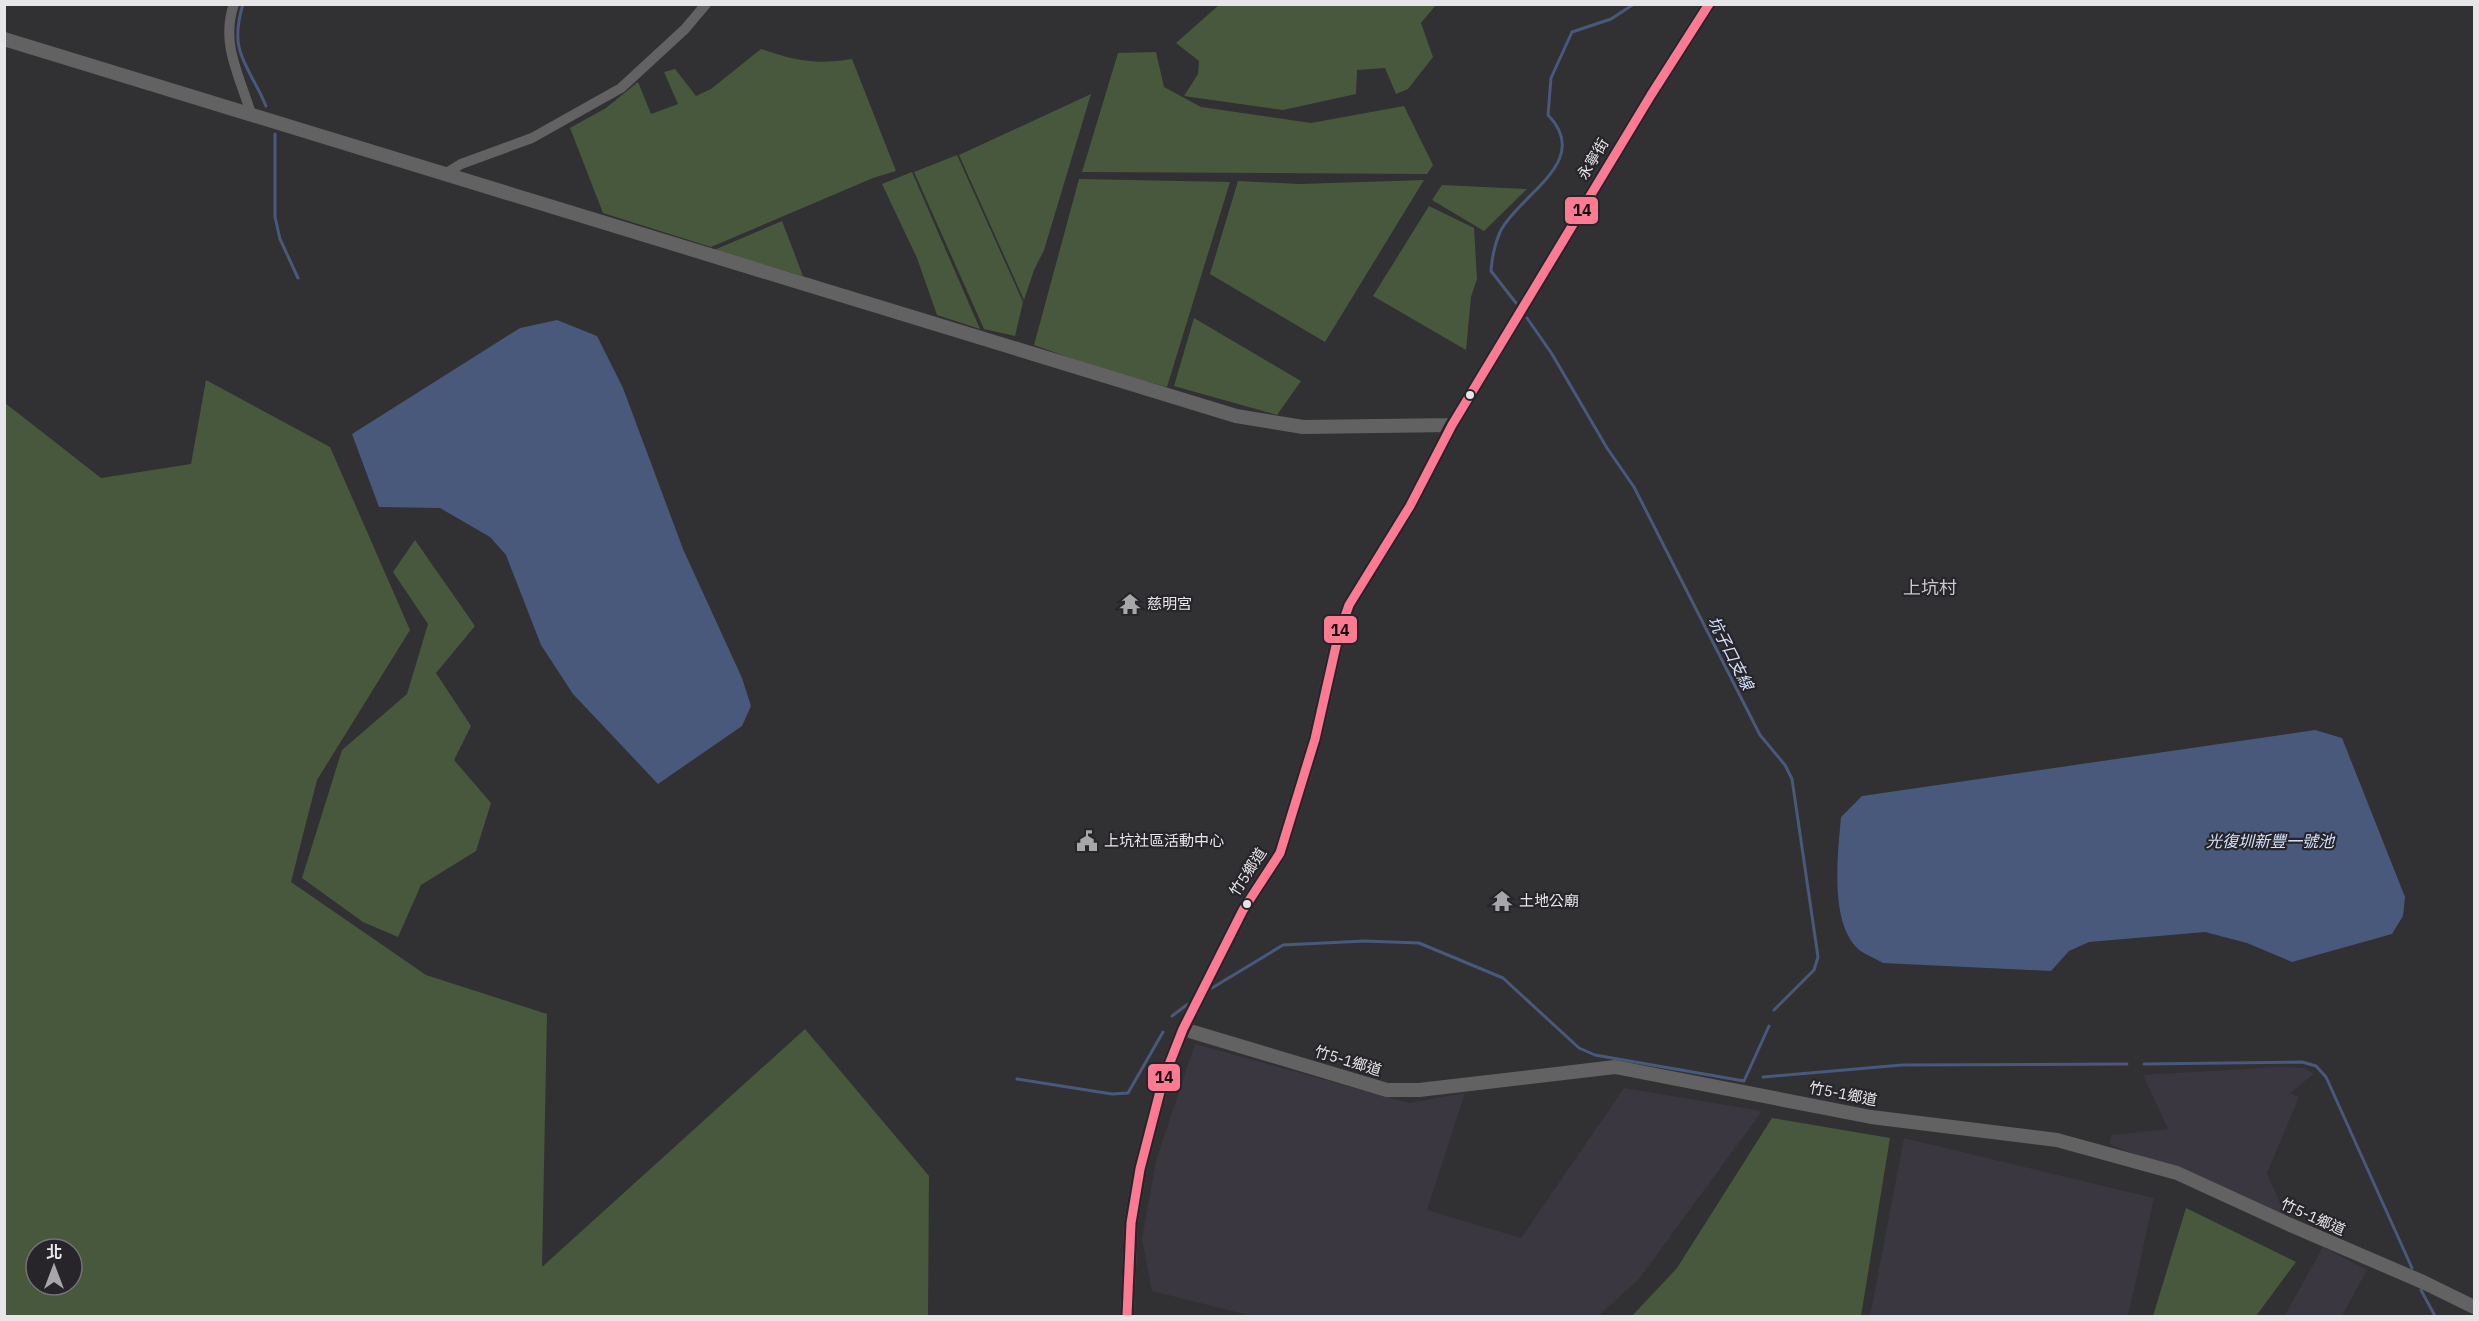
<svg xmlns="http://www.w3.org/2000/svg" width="2479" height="1321" font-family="'IBM Plex Sans','Noto Sans TC',sans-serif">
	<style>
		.built { fill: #3a3740 }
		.green { fill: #48583d; fill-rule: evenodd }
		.water { fill: #48597c }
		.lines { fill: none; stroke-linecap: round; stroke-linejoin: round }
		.stream { stroke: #48597c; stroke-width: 3 }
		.minor { stroke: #626263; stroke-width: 10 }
		.tertiary { stroke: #626263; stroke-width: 14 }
		.bus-1-casing { stroke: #27252a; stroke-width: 14 }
		.bus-1 { stroke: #fe7a93; stroke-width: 9 }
		.bus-dot { fill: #e6e5e8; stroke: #27252a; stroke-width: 2 }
		.labels { text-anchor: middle; stroke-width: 4.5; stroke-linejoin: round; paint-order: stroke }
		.street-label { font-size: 15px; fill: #e6e5e8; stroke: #27252a }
		.poi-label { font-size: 15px; fill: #e6e5e8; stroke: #27252a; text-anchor: start }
		.water-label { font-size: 16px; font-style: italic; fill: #d4e1fb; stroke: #27252a }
		.quarter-label { font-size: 18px; fill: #cbc9cf; stroke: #27252a }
		.line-badge { stroke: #27252a; stroke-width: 2 }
		.pale-badge-label { font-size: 16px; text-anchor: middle; font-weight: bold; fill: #111 }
	</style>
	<rect width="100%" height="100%" fill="#313033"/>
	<path class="built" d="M1195,1044L1409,1103L1465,1093L1427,1210L1521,1238L1624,1088L1762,1111L1639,1279L1598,1316H1252L1152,1291L1142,1239L1156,1161Z
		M2279,1067L2305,1068L2314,1074L2290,1093L2299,1097L2267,1173L2285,1215L2109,1144L2112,1135L2168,1129L2143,1075Z
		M1904,1138L2154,1198L2128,1316H1870Z
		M2323,1247L2367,1270L2342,1316H2288L2285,1315Z"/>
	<path class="green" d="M1219,5H1436L1421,23L1433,57L1408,89L1396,94L1385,68L1357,70L1356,94L1283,110L1184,96L1198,74L1199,61L1176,43Z
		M761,49C796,61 815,65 852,59L896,171L873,178L711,247L603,213L570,128L606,108L638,82L651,114L678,104L664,72L675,69L696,96L711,89Z
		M1156,52L1164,87L1201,107L1311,123L1404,106L1433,165L1427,174L1082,172L1118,53Z
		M1091,94L1044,250L1034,270L1024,300L959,155Z
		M957,155L1023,302L1015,336L984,329L914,172Z
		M912,172L980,329L937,315L917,258L882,184Z
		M1079,179L1230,182L1167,387L1098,368L1034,345Z
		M1424,180L1325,342L1210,274L1238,181L1300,184Z
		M1442,185L1527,189L1484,231L1432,200Z
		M1429,206L1474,228L1477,279L1471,297L1466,350L1373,296Z
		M782,221L803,276L714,250Z
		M1194,318L1301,381L1277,415L1174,386Z
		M206,380L330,447L410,630L317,780L291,882L426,975L547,1014L542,1267L805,1029L929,1176L928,1316H5V403L101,478L191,464ZM36,1249H72V1285H36Z
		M415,540L475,626L436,673L471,726L454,760L491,803L476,851L421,885L398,937L363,922L302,878L342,750L407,694L428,624L393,572Z
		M1772,1118L1890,1138L1861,1316H1632L1677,1268Z
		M2186,1208L2296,1262L2256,1316H2153Z"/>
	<path class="water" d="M557,320L597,336L623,388L683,549L742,678L751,706L742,726L658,784L573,694L541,645L506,555L490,537L440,508L379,507L352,434L520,328Z
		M2315,730L2342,738L2405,897L2403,916L2392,934L2292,962L2247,943L2205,932L2089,942L2069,951L2051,971L1883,963C1877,959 1868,956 1862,952C1828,928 1838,853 1841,817L1862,796Z"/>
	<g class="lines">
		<path class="stream" d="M243,4C228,54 248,63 266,106
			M275,134V217L280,239L298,278
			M1516,303L1491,271C1492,256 1495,243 1501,230C1520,194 1593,161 1548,115L1551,78L1572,32L1611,19L1634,4
			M1527,318L1552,354L1607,448L1634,487L1760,735L1785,765L1792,779L1818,957L1814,970L1774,1010
			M1212,988L1283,945L1365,941L1419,943L1503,978L1579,1048L1595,1055L1744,1081
			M1172,1016L1188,1004
			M2144,1064L2302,1062L2316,1066L2326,1077L2412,1268
			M1763,1077L1902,1065L2127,1064
			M1017,1079L1112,1094L1128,1093L1163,1032
			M1744,1081L1769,1026
			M2421,1290L2435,1316"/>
		<path class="minor" d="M234,4C220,44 240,76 251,114
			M445,174L461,164L532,138L621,88L685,29L706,4"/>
		<path class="tertiary" d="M4,39L1236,416L1303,427L1452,425
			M1183,1029L1387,1090H1419L1615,1067L1871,1117L2057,1140L2177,1173L2288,1224L2423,1282L2474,1307
			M1127,1316L1131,1223L1140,1169L1163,1080L1183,1029L1243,910L1280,853L1315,739L1338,637L1349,605L1410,506L1452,425L1651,95L1709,4"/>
		<defs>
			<path id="bus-1" d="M1127,1316L1131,1223L1140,1169L1163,1080L1183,1029L1243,910L1280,853L1315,739L1338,637L1349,605L1410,506L1452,425L1651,95L1709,4"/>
		</defs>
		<use href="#bus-1" class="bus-1-casing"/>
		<use href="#bus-1" class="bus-1"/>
	</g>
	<defs>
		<symbol id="temple-bare" viewBox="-9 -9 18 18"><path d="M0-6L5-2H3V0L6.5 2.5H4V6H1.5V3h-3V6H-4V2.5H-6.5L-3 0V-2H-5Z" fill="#a7a6a9" stroke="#27252a" stroke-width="2.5" paint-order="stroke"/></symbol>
		<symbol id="civic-bare" viewBox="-9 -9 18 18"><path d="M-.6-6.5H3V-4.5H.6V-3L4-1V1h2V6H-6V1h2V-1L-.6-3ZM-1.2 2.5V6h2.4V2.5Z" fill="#a7a6a9" stroke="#27252a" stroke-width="2.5" paint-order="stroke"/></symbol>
	</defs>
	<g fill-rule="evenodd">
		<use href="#temple-bare" x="1115" y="589" width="30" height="30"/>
		<use href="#civic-bare" x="1072" y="826" width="30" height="30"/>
		<use href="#temple-bare" x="1487" y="886" width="30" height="30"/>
	</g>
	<g class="bus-dot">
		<circle cx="1470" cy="395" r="5"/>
		<circle cx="1247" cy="904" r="5"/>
	</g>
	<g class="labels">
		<g class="street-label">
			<text transform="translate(1593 159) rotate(-59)" y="5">永寧街</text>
			<text transform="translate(1248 872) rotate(-57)" y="5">竹5鄉道</text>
			<text transform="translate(1348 1061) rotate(17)" y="5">竹5-1鄉道</text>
			<text transform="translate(1843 1094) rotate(11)" y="5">竹5-1鄉道</text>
			<text transform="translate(2313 1217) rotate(24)" y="5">竹5-1鄉道</text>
		</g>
		<g class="poi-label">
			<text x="1147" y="609">慈明宮</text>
			<text x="1104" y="846">上坑社區活動中心</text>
			<text x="1519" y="906">土地公廟</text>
		</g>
		<g class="water-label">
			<text transform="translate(1731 653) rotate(63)" y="6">坑子口支線</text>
			<text x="2270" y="847">光復圳新豐一號池</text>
		</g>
		<g class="quarter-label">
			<text x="1930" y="594">上坑村</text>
		</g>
	</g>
	<g class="line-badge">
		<rect x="1564" y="196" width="35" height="29" rx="6" fill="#fe7a93"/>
		<rect x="1323" y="615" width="35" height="29" rx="6" fill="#fe7a93"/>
		<rect x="1147" y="1063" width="34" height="29" rx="6" fill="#fe7a93"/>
	</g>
	<g class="pale-badge-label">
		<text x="1582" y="216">14</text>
		<text x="1340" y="636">14</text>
		<text x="1164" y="1083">14</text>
	</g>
	<rect width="2479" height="1321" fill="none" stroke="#e6e5e8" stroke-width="12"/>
	<g transform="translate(54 1267)"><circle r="28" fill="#27252a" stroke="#737276" stroke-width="1.5"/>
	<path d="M0-4.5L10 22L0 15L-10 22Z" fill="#a7a6a9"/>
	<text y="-9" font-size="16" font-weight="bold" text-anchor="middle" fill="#e6e5e8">北</text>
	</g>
</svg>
